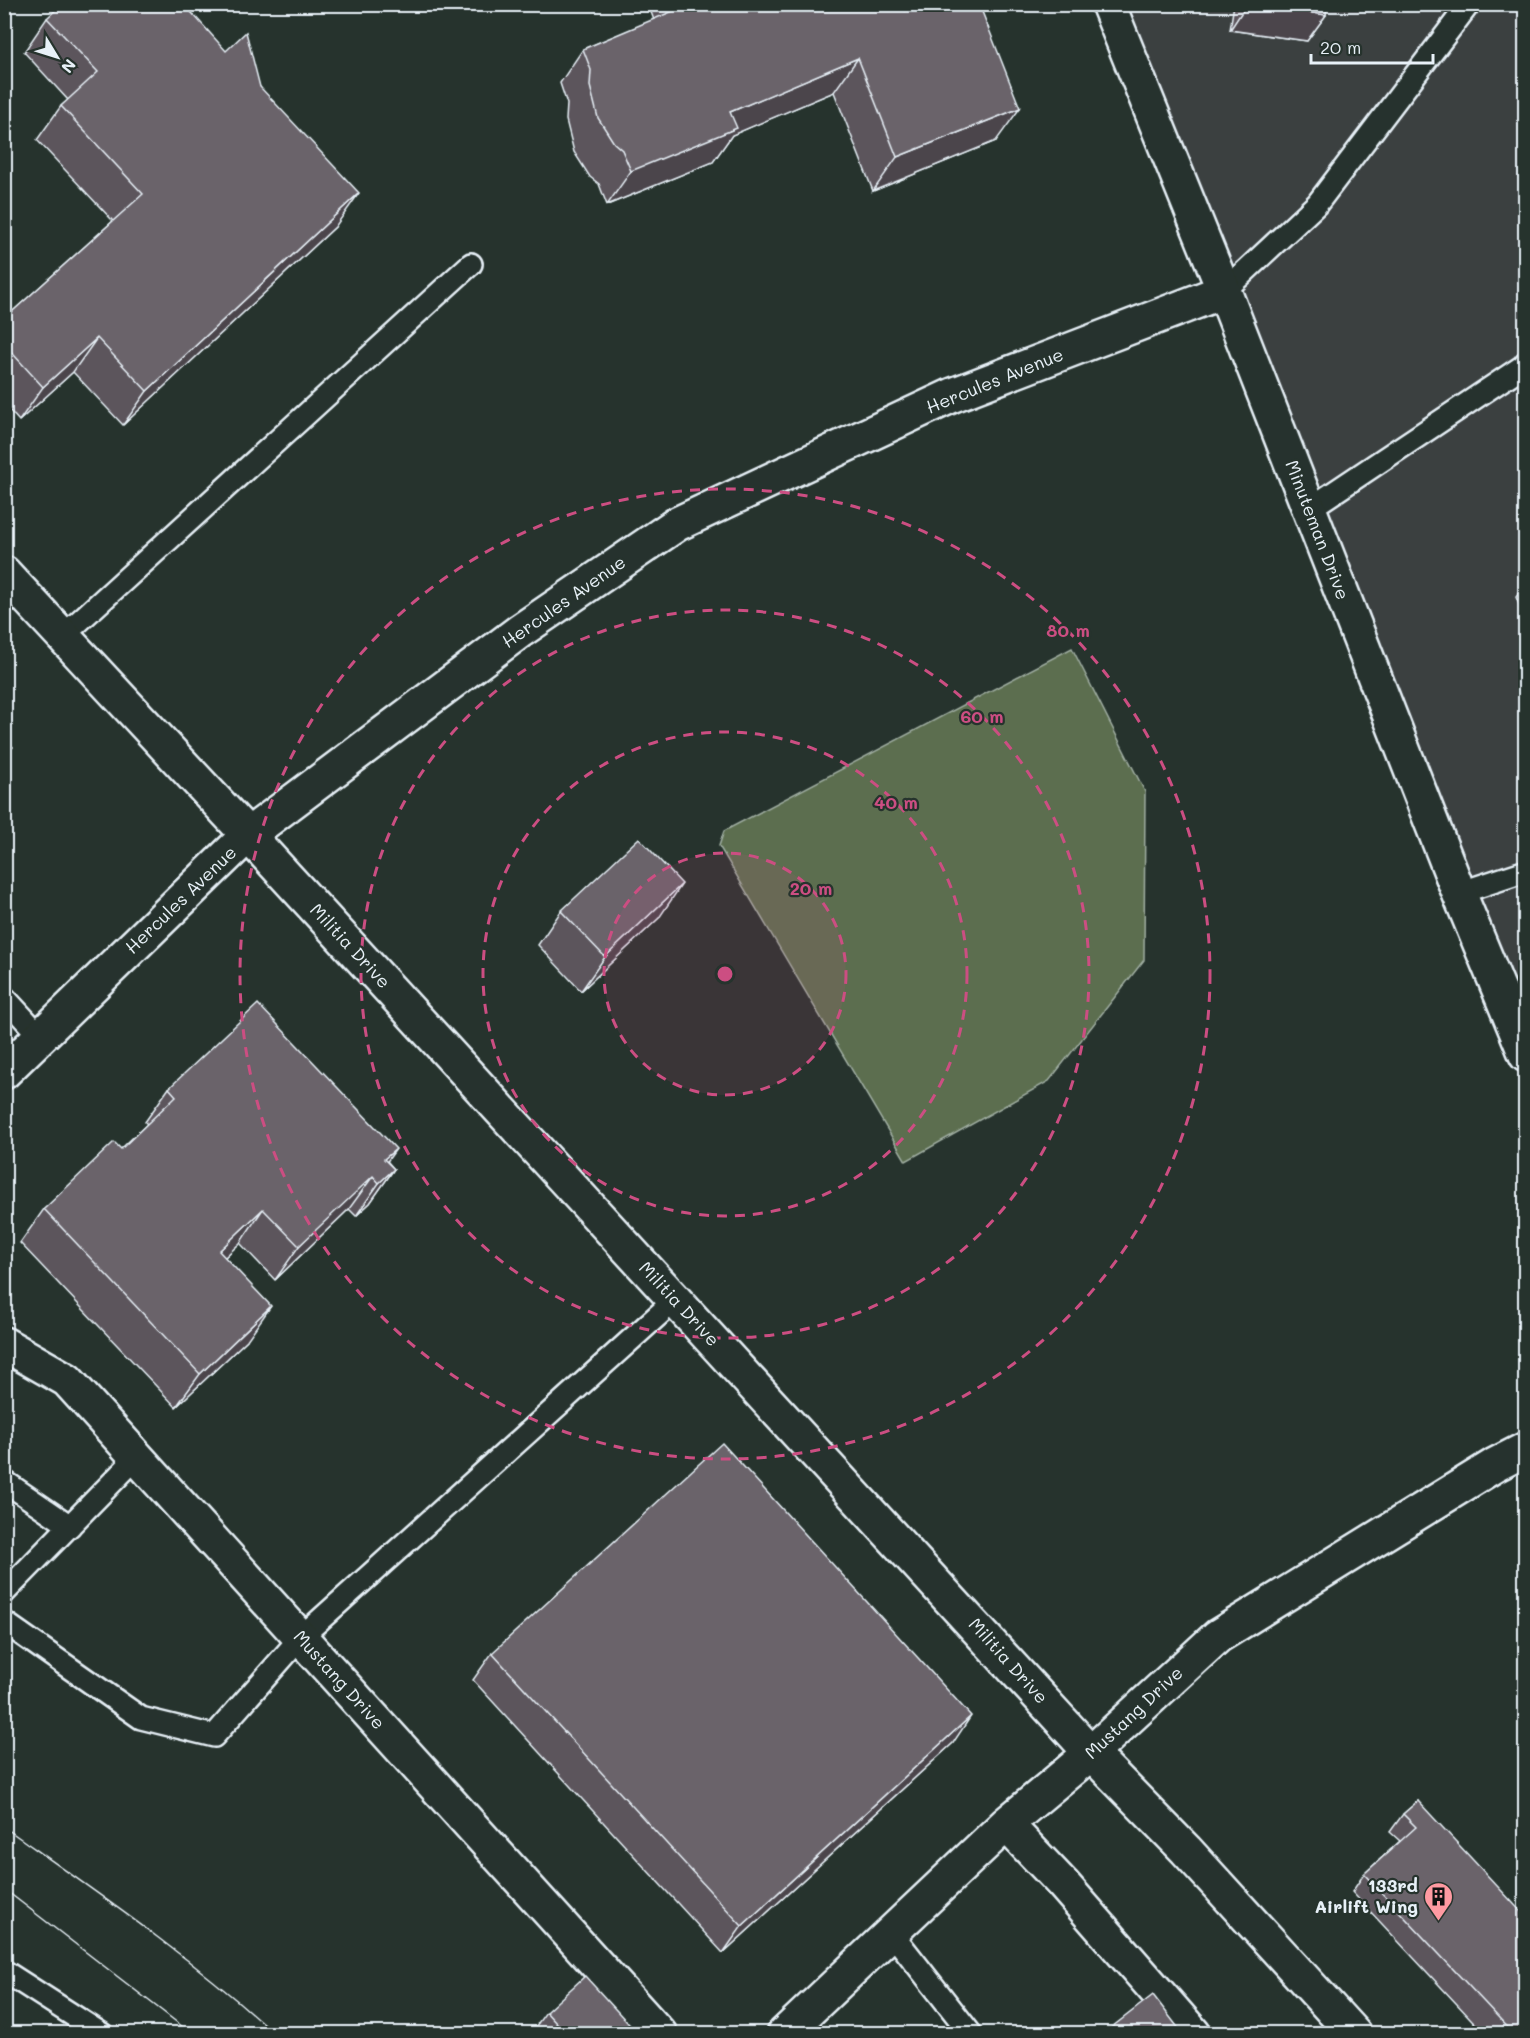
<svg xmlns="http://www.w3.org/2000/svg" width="1530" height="2038" font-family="Mali,sans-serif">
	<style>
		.built { fill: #3b4140 }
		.green { fill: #5c6e50; stroke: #a2b0a4; stroke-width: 1.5 }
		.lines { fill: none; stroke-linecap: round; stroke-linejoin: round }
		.lane-casing { stroke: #e8f1f8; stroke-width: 26 }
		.street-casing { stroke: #e8f1f8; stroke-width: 38 }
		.lane { stroke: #26332d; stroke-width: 21 }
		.street { stroke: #26332d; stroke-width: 33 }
		.tram { stroke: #e8f1f8; stroke-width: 1.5 }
		.wall { fill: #5c555c; stroke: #e8f1f8; stroke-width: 1.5 }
		.shaded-wall { fill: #4b454b; stroke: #e8f1f8; stroke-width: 1.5 }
		.building { fill: #6b636b; stroke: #e8f1f8; stroke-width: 1.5 }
		.ring { fill: none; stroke: #cc4e82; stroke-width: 3; stroke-dasharray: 10 8 }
		.labels { text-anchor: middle; stroke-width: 4.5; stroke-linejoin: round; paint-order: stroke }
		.street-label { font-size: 18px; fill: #e8f1f8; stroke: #26332d }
		.poi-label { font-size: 18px; font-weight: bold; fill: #e8f1f8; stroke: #26332d; text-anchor: end }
		.centre { fill: #cc4e82; stroke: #26332d; stroke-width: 3 }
		.ring-label { font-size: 18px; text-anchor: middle; font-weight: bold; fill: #cc4e82; stroke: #26332d; stroke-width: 4.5; stroke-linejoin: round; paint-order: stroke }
	</style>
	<rect width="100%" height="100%" fill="#26332d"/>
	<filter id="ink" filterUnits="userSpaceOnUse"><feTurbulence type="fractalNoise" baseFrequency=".0167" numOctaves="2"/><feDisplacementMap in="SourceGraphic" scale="12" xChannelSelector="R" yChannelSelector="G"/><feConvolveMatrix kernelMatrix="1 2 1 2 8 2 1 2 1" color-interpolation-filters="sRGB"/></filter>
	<g filter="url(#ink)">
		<path class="built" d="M1105,5H1525V1052Z"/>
		<path class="green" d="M1072,648L1145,792L1144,960L1049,1081L906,1161L719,846L724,831Z"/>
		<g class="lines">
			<defs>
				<path id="lane" d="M1224,291L1317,204L1469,4
					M1309,509L1523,366L1526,362
					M63,636L471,264
					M1459,893L1526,871
					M4,997L41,1037
					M4,1481L70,1526
					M4,1593L137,1457
					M4,1622L141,1718L214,1736L301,1637L675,1300
					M891,1932L971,2034
					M4,1971L102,2034"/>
				<path id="street" d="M1108,4L1224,291L1459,893L1526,1055
					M4,573L248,835L1091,1753L1186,1850L1354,2034
					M4,1072L248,835L520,631L677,524L953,395L1224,291
					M4,1344L67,1380L660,2034
					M1006,1824L1063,1884L1194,2034
					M784,2034L1006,1824L1091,1753L1218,1636L1495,1465L1526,1449"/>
			</defs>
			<use href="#lane" class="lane-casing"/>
			<use href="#street" class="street-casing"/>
			<use href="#lane" class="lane"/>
			<use href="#street" class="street"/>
			<path class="tram" d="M4,1827C97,1893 191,1957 275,2034
				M4,1889L192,2034"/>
		</g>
		<path class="wall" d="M648,4H902L905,11L996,141L873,191L834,92L732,135L713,162L607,205L599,184L590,177L574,152L566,120L567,104L560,83L583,49L654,20Z
			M1234,4H1327L1326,15L1307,41L1230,30Z
			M47,18L226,51L260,87L335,227L123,425L73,372L19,421L4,404V319L113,221L37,140L61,106L68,100L24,52Z
			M1526,584V621L1516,597Z
			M561,911L659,918L581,991L538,945Z
			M169,1088L387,1161L394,1169L370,1203L356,1216L349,1209L275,1280L240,1243L225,1257L247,1340L176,1407L20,1243L44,1209L121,1149L147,1124L145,1122Z
			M492,1653L953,1743L723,1953L473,1680Z
			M1418,1801L1526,2034H1485L1352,1892L1364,1874L1400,1841L1390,1832L1403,1814Z
			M546,2012L638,2034H537L533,2030Z"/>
		<path class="shaded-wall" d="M1247,4H1255L1326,15L1307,41L1230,30Z
			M858,58L834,92L732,135L713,162L607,205L631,171L730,112Z
			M1020,108L996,141L873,191L897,157Z
			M359,193L335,227L123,425L147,391Z
			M97,338L73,372L19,421L43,387Z
			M682,884L659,918L581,991L605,957Z
			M396,1149L375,1178L373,1176L349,1209L275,1280L299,1246L384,1159Z
			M394,1169L370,1203L356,1216L379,1183Z
			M263,1209L240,1243L195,1285L219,1251Z
			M271,1306L247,1340L176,1407L200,1374Z
			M971,1716L953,1743L723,1953L742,1926Z"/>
		<path class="building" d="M62,4H184L226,51L246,32L260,87L359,193L147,391L97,338L43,387L4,344V319L143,194L61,106L98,72L47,18Z
			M685,4H902L905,11L922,4H979L1020,108L897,157L858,58L730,112L737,128L631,171L622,150L614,143L598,118L590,86L591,70L583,49L685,6Z
			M1255,4H1327L1326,15Z
			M4,739L13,747L4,755Z
			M639,838L682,884L605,957L561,911Z
			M258,1004L396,1149L384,1159L394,1169L379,1183L373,1176L299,1246L263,1209L219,1251L271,1306L200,1374L44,1209L114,1142L121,1149L176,1096L169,1088Z
			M722,1443L971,1716L742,1926L492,1653Z
			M1418,1801L1526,1917V2034H1514L1364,1874L1416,1827L1403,1814Z
			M585,1976L638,2034H566L546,2012Z
			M1153,1995L1183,2034H1103Z"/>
	</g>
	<circle cx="725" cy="974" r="121" fill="#cc4e82" fill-opacity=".12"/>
	<g class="ring">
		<circle cx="725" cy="974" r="121"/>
		<circle cx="725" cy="974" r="242"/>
		<circle cx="725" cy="974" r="364"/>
		<circle cx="725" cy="974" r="485"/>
	</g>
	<defs>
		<symbol id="building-pin" viewBox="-11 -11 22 30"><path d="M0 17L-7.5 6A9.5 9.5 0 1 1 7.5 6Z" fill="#ff9aa2" stroke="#26332d"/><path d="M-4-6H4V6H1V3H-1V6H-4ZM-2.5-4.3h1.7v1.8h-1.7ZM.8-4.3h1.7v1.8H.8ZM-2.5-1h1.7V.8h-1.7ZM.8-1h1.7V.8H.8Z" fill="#111"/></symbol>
	</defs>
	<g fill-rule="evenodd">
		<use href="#building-pin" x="1422" y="1880" width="33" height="45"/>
	</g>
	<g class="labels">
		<g class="street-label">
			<text transform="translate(995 381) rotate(-22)" y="6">Hercules Avenue</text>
			<text transform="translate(1317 530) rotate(69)" y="6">Minuteman Drive</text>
			<text transform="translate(564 602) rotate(-35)" y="6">Hercules Avenue</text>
			<text transform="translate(181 900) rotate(-44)" y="6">Hercules Avenue</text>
			<text transform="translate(350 946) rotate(47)" y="6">Militia Drive</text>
			<text transform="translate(679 1304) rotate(47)" y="6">Militia Drive</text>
			<text transform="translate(1008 1661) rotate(48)" y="6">Militia Drive</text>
			<text transform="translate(339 1680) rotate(48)" y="6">Mustang Drive</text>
			<text transform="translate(1134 1713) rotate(-43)" y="6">Mustang Drive</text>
		</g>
		<g class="poi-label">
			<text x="1418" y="1892">133rd<tspan x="1418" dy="21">Airlift Wing</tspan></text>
		</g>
	</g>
	<circle cx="725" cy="974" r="9" class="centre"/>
	<g class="ring-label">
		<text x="1068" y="637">80 m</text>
		<text x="982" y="723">60 m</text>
		<text x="896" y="809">40 m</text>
		<text x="811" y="895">20 m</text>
	</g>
	<rect width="1530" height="2038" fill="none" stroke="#26332d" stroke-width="24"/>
	<rect x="12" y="12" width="1506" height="2014" fill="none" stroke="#e8f1f8" stroke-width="2" filter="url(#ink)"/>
	<g transform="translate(57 57) rotate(128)" stroke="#26332d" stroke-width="4.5" paint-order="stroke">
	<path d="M0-4.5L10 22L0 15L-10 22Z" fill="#e8f1f8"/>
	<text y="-9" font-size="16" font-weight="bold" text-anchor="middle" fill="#e8f1f8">N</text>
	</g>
	<path d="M1311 54v9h122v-9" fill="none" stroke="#e8f1f8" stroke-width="3"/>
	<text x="1320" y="54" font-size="18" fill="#e8f1f8" stroke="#26332d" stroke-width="4.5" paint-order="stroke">20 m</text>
</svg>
